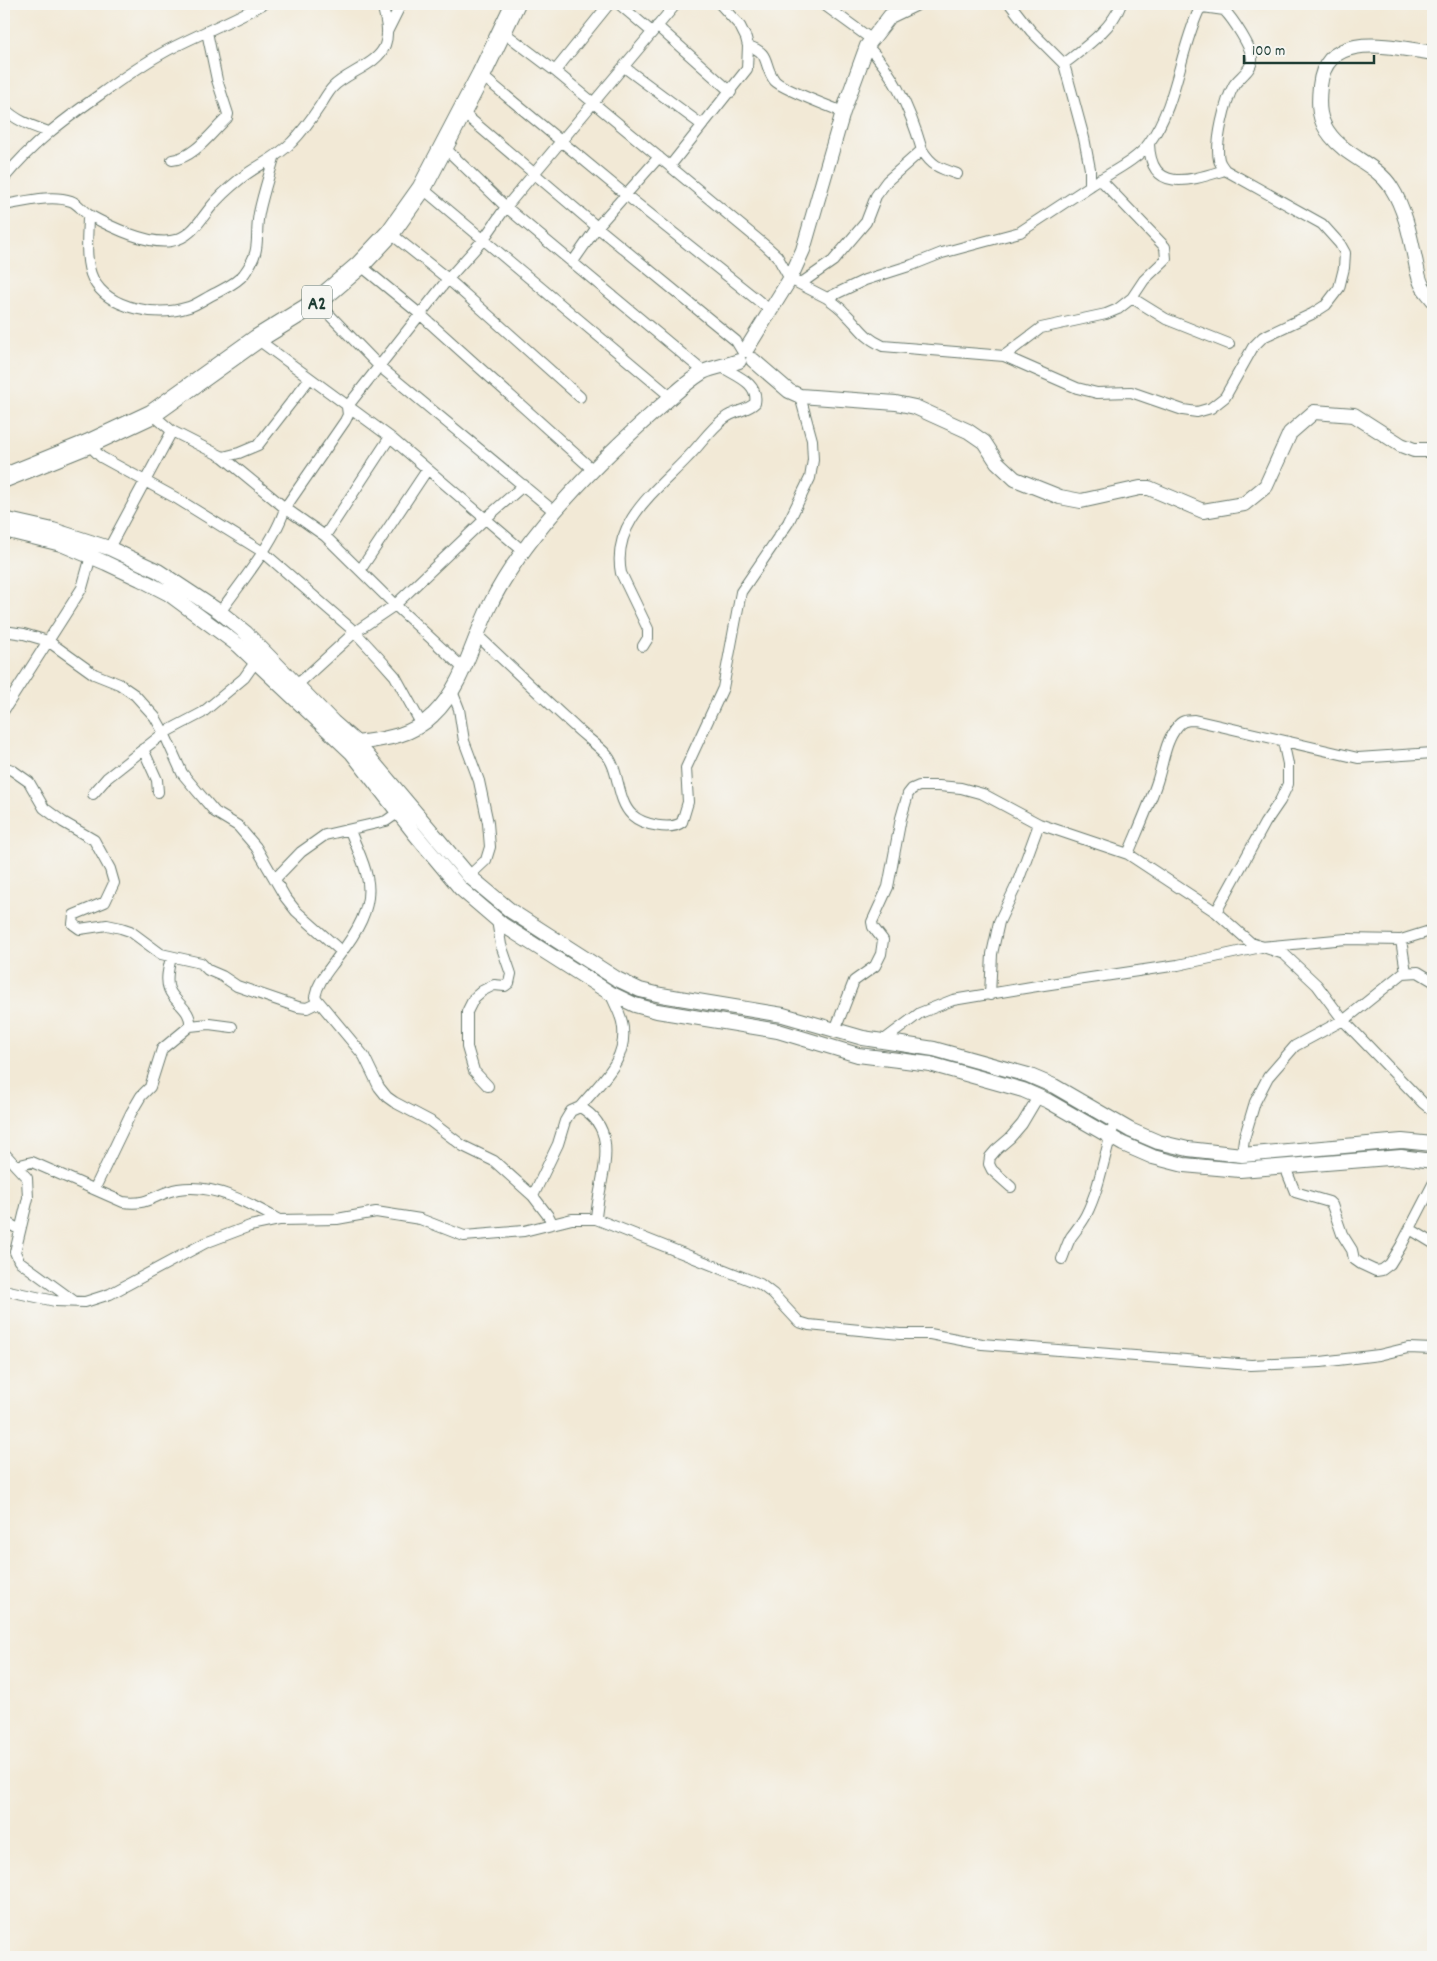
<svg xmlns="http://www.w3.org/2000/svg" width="1437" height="1961" font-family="Dekko,sans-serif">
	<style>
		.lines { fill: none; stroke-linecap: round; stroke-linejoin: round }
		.street-casing { stroke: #69796d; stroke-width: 12 }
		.secondary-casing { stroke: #69796d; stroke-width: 16 }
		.highway-casing { stroke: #69796d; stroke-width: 21 }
		.street { stroke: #fff; stroke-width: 10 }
		.secondary { stroke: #fff; stroke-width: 14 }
		.highway { stroke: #fff; stroke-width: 19 }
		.labels { text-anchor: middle; stroke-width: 4; stroke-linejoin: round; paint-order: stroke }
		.shield { fill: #f6f6f2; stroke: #60746d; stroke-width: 1 }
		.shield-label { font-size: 19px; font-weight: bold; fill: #1f3d34 }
	</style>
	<rect width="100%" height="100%" fill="#f6f6f2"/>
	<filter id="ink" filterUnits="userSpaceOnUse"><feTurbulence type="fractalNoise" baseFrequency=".02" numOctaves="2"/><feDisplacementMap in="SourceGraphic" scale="10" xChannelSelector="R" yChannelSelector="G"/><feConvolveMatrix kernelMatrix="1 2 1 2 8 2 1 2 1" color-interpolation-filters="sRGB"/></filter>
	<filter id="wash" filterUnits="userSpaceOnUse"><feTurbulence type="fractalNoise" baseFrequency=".0096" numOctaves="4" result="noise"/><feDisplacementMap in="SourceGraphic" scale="20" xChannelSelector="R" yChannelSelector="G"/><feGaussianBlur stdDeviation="1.12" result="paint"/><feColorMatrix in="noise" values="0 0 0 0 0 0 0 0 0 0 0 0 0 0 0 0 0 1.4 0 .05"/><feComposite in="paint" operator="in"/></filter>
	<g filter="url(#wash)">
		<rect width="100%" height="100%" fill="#f2e9d6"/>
	</g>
	<g filter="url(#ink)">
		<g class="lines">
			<defs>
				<path id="street" d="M619,4L652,32
					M823,4L871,39
					M657,26L731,92
					M502,31L555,71L766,246L777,256L790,279L827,298L865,280L912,265L942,253L1020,232L1090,186V169L1084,138L1064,64L1031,31L1010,4
					M387,32L401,4
					M748,46C772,53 762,65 775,81C782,89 831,107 843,112
					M1064,64C1084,48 1112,29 1121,4
					M624,67L702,125
					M555,71L609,4
					M481,75L626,195L770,310
					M4,108C16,121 32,126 49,132
					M462,112L597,227L736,341L742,351
					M1149,144C1151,195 1192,180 1225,170
					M444,147L506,207L704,372
					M922,150C932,166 939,168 957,174
					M172,160C194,158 211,133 227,118L228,114L217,80L207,32
					M670,166L747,69L748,46L746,38L740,26L720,4
					M4,178C33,143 61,122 98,96C120,80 144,63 168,50C199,34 232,21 263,4
					M422,188L671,397
					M4,205C24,202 51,194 71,201C79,204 82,211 89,215C109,226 148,245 171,241C190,238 199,222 210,208C218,198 230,187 240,179C257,165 277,158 292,142C303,131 312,118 320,106C324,100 328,92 333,87C346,73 379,64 385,45C390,32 385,17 382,4
					M88,215C88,234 84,261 93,279C109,310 158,317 189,307C198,304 207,297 216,293C225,288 237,283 244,274C263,248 254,240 259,213C263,194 269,176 274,158
					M390,233L448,279L580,397
					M572,263L597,227L659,157
					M360,265L421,315L593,470
					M800,284L833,261L866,222L876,196L887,181L922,150C911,112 895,74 867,46
					M827,298C833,302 840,307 845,313C861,328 862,336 883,346L1004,356L1077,388L1097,393L1131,392L1183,410L1197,412L1211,408L1225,397L1253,347L1263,337L1312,314L1326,305L1339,288L1344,268L1345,253L1340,244L1322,224L1225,170C1223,167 1220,164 1219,160C1215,143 1225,101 1234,85C1239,77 1251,71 1252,60C1253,49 1232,18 1224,10L1203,7L1199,10C1179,53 1177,105 1149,143C1137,161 1107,174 1090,186
					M1132,298L1166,319L1229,344
					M317,302L379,366L555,512
					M257,339L390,437L523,551
					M1004,356L1041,328L1106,314L1118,309L1132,298L1144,280L1166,259L1165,247L1100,179
					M152,414L172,431L223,457L285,508L325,536L395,605L463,668
					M88,444L101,457L176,498L263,552L355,632L379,658L395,676L422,725
					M223,457L239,453L258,445L310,378
					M325,536L390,437
					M109,548L172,431
					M361,569L427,470
					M220,612C240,584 276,540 285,508L345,421L348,415L347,407L448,279L483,240L506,207L676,4
					M4,631L24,634L48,641L94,674L119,684L135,695L155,717L164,733L182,773L197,791L215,812L238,826L256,847L285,897L296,911L342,952
					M478,636C510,666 541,696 573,725C583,735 595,743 605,753C620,768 616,800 632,815C643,825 671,831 682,822L688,802L686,768L723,688L741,592L788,523L810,478L813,460L812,440L800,396
					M643,646L648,638V629L621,573C611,522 657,490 688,457C701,444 710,429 725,418C734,411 747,411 755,403C759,383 736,376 722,367
					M297,685L355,632L395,605L485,519L524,485
					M452,691L459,709L464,741L479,781L488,823L490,847L486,860L469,876
					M4,710L82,588L91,556
					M143,749L157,780L158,792
					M4,767L12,770L29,782L44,808L63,822L94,840L110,869L114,883L105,902L74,915L73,924L80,929L107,925L121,928L130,931L161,954L201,963L208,970L222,976L237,986L298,1007L307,1008L319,1002
					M93,794L107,778L164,733L202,713L244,678L256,661
					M350,830C355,845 364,861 367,877C374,907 355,935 338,957C329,970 318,981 315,997L364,1056L379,1087L387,1097L394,1102L430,1121L463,1146L494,1161L533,1196L549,1217L552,1223
					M1128,854C1138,830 1149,806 1157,782C1163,764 1165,741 1177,727C1181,721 1186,720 1194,720L1358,758L1433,753
					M275,879L301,852L325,835L386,821L403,809
					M1216,912L1265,823L1280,801L1288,784V764L1283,741
					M1401,940L1406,972
					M990,995L992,954L999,922L1017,884L1039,824L1128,854L1216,912L1251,943L1284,954L1317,985L1343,1020L1423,1103L1433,1111
					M190,1026L209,1024L232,1027
					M835,1030L854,981L875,966L881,954L883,940L873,927L872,922L888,887L901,818L908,794L912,789L919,786H939L961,788L983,794L1039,824
					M884,1040L920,1013L953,1000L1037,986L1178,965L1261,947L1346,939L1401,940L1433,930
					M488,1086L474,1071L467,1047V1012L474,998L482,991L494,985L505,986L509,983L511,974L501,945L497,920
					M580,1107C624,1132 598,1179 596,1219
					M4,1153L27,1178L28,1198L15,1252L19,1261L74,1301
					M1242,1155L1244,1139L1255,1102L1268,1077L1295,1046L1347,1018L1403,973L1418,972L1433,981
					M16,1166L32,1162L123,1202C150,1206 156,1193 178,1189C214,1183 249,1203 279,1220
					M1285,1167L1295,1192L1329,1202L1332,1205L1342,1234L1352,1250L1354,1259L1361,1264L1376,1271L1382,1270L1390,1264L1401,1246L1433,1184
					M1011,1187L992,1170L989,1164L990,1157L996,1150L1010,1138L1022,1124L1038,1097
					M95,1188L131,1113L141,1096L150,1087L162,1049L190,1026C192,1009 174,1003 169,989C165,979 169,967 171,957
					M533,1196L558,1144L565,1121L571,1111L580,1107C601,1081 630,1059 622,1022C620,1013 614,1002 610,993
					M4,1221L20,1230
					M1410,1229L1433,1243
					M1062,1259C1065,1252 1067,1244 1071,1237C1076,1230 1082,1223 1086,1215C1101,1185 1104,1153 1115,1122
					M4,1290L55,1301L85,1302L110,1294L205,1243L250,1226L279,1220L337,1219L376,1212L420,1219L464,1236L524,1231L572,1219H596L760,1284L773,1294L799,1322L809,1325L900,1334H930L982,1344L1251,1365L1321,1362L1379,1355L1408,1348L1433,1349"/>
				<path id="secondary" d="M1433,53C1394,48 1326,28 1320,86C1318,106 1318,120 1331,136C1347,157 1376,164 1391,187C1405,209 1410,235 1415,259C1417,267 1418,278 1422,285C1424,290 1430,295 1433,300
					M746,350L790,279L803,250L843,112L867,46L890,16L915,4
					M753,360L789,391L800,396L896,403L915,407L968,431L984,442L997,462L1015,479L1060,497L1081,501L1140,488H1149L1203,511L1244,504L1266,486L1290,433L1314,412L1354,415L1401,445L1414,450H1433
					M4,519L53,530L109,548L158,571L220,612L246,633L333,722L357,743L469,876L511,911L617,979L640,990L661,995L783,1015L863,1038L934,1049L1028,1075L1054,1086L1130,1130L1158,1142L1188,1149L1242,1155L1402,1141L1433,1144
					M4,530L61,544L106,563L140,579L169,594L238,645L352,753L415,834L461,889L503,925L610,993L635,1005L657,1011L778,1031L858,1055L930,1064L1023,1090L1048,1101L1123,1144L1153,1157L1184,1165L1240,1170L1401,1157L1433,1161
					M357,743C385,739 412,736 433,715C463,687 472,641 490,605C524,536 596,464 653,413C668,400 686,382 703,372C713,367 729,365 739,361"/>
				<path id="highway" d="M4,478L88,444L152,414L257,339L317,302L360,265L390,233L422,188L481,75L515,4"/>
			</defs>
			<use href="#street" class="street-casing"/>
			<use href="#secondary" class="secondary-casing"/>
			<use href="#highway" class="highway-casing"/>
			<use href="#street" class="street"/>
			<use href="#secondary" class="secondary"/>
			<use href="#highway" class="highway"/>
		</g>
	</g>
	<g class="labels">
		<rect class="shield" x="302" y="285.5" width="30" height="33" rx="4"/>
		<g class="shield-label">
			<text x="317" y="309">A2</text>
		</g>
	</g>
	<rect width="1437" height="1961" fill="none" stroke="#f6f6f2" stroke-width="20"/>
	<path d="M1244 55v8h130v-8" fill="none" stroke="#1f3d34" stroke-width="2.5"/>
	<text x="1252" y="55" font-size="15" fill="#1f3d34" stroke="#f6f6f2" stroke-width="4" paint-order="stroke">100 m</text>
</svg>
